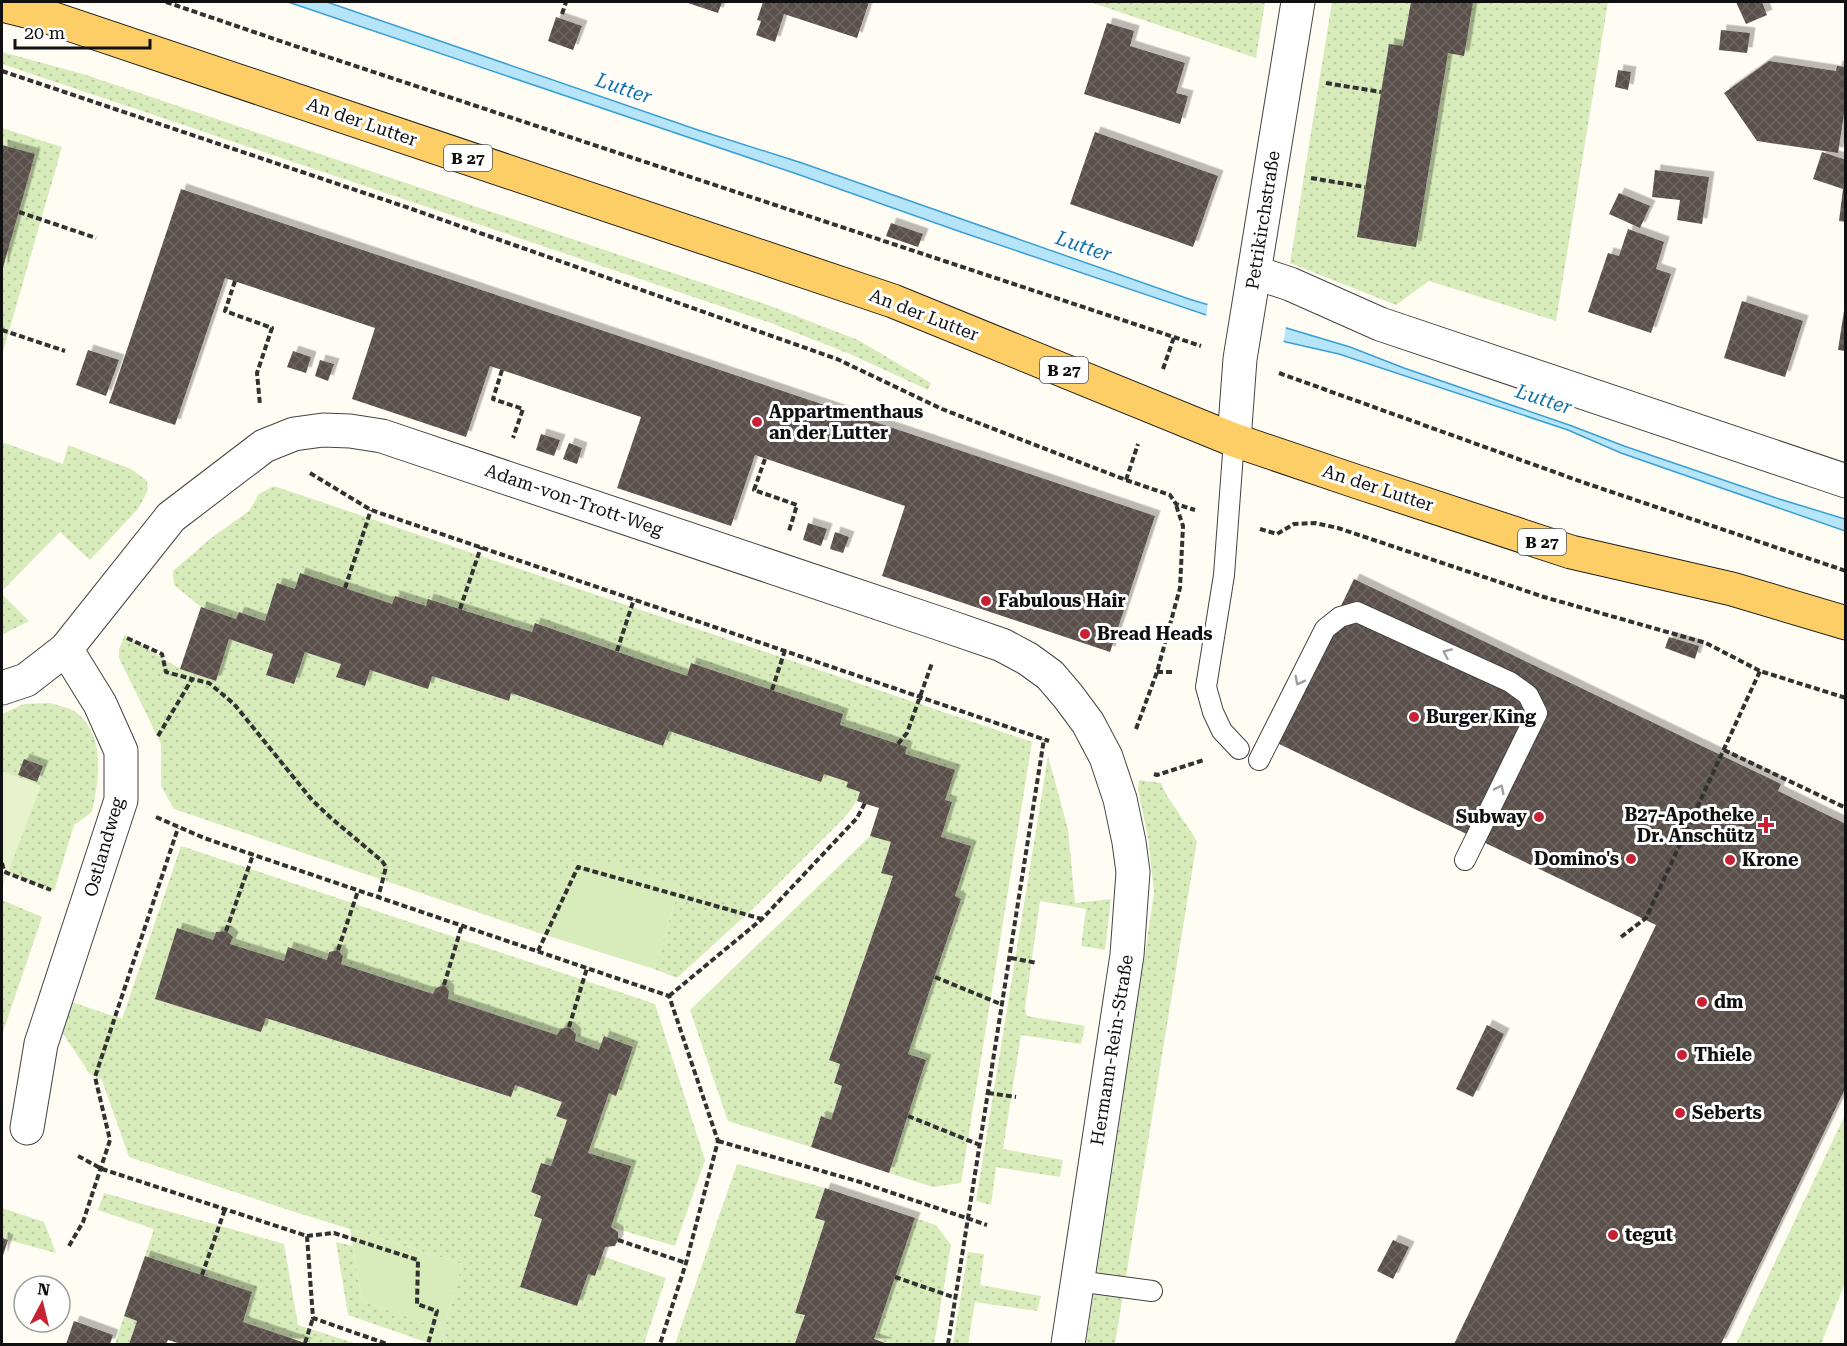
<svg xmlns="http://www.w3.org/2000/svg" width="1847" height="1346" font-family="'Roboto Serif',serif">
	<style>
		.grass { fill: url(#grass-dots) }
		.park { fill: #d7ecba }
		.pitch { fill: #e8f3cd }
		.water { fill: #b6e4f9; stroke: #39a0d3; stroke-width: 1.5 }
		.pier { fill: #fffcf3 }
		.building { fill: url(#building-cross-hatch); filter: url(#shadow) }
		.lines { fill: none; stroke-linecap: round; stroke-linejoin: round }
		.service-casing { stroke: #434343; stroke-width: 22 }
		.minor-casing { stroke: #434343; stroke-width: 35 }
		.primary-casing { stroke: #212121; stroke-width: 35 }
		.path { stroke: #323232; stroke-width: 4; stroke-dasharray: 6 3; stroke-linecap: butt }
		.service { stroke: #fff; stroke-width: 20 }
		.minor { stroke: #fff; stroke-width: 33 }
		.primary { stroke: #fdce65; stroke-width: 33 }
		.oneway { stroke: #9f9f9f }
		.poi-dot { fill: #c82134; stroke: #fff; stroke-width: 2 }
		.labels { text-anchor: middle; stroke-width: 6; stroke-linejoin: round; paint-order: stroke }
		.shield { fill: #fff; stroke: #585858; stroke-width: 1.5 }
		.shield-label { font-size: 16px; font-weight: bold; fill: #101010 }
		.street-label { font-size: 18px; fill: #101010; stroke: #fff }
		.poi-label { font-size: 18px; font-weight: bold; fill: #101010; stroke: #fff; text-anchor: start }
		.water-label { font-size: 20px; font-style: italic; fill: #1271a9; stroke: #fff }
	</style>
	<defs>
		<pattern id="grass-dots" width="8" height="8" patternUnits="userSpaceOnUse" patternTransform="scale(1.5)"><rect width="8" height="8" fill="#d7ecba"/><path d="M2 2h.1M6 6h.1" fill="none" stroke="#b8c99f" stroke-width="1.8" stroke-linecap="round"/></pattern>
		<pattern id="building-cross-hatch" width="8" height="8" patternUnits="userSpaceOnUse" patternTransform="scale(1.5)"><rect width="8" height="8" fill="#5a504c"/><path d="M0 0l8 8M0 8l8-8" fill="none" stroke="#6d6561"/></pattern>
		<filter id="shadow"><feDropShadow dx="5.5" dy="-5.5" stdDeviation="0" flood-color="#0004"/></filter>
	</defs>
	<rect width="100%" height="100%" fill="#fffcf3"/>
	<path class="grass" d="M1090,2H1265L1256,58Z
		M1332,2H1608L1556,321L1429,281L1396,305L1290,263Z
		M2,52L83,74L765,304L858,340L931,383L928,390L850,354L771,323L2,64Z
		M2,128L62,147L2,355Z
		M2,442L63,464L68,445L131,469L147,481L148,490L138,509L90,560L60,532L2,591Z
		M274,486L1032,742L961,1183L933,1187L889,1173L926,1060L908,1054L961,900L955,896L971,846L941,837L952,803L945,800L905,754L840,725L843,714L692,663L687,676L536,623L532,632L429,599L426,606L395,596L392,604L301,574L295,589L277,583L265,621L239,612L236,619L201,607L174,585L173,571L210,539L249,511L259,494Z
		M2,594L29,621L2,635Z
		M125,635L180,669L215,681L229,639L273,654L266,675L294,684L305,652L341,664L337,677L365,686L370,670L427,688L432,676L508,701L511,693L663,746L669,731L820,782L824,774L848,782L860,792L857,801L845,817L758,904L677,978L654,969L680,886L572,861L539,933L174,809L161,786V744L119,658V649Z
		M50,703C58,706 70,707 77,713C106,737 99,779 92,812L74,825L54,891L7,873L40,786L2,771V714L24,704Z
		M1048,756L1068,829L1075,903L1111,899L1105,950L1081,946L1086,909L1040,901L1025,1008L1027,1016L1085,1026L1081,1044L1021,1035L1003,1149L1063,1160L1060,1177L996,1167L991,1205L976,1201Z
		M1139,780L1161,783L1166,794L1197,841L1115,1344H1086L1154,893L1148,837L1138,790Z
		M870,836L891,842L881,872L893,876L829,1060L840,1064L834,1083L842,1086L831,1120L821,1116L811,1147L728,1121L690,1010Z
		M181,846L655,1004L705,1160L675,1246L611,1227L630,1167L588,1153L609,1093L616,1095L633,1047L605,1036L599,1050L575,1041L576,1034L569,1027L561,1029L557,1035L448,999L449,991L444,986L436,988L433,994L341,964L343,956L338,950L329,952L327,960L289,947L284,961L230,944L233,937L225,931L216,932L213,940L156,999L261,1032L266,1018L510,1097L515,1085L562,1102L556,1116L567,1120L551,1166L541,1163L531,1192L541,1196L542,1219L520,1287L577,1306L588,1274L595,1276L602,1256L666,1278L644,1344H440L462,1264L295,1212L129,1157L102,1080L89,1073L60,1029L69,1001L122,1019Z
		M2,900L42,917L2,1035Z
		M1845,1115V1283L1821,1344H1736Z
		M737,1164L825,1188L815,1218L825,1221L795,1312L805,1315L795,1343L798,1344H675Z
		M104,1193L284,1244L298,1325L357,1344H309L243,1322L252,1292L145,1256L154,1229L98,1210Z
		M2,1208L44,1222L56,1253L8,1240L2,1259Z
		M915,1218L936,1225L951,1245L934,1344H889L874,1339Z
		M336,1242L353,1246L362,1301L425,1323L420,1340L348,1315Z
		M968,1252L984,1254L980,1285L1041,1296L1037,1311L975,1302L968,1344H953Z
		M124,1316L137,1321L129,1344H115Z"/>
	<path class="park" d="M596,860L680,886L654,969L539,933L571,861Z
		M350,1229L462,1264L440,1344L420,1340L424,1323L362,1301Z"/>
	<path class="pitch" d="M2,771L41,786L2,888Z"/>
	<path class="water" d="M288,2H327L698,130L802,163L1189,299L1350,347L1404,368L1572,426L1624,446L1776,498L1845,519V531L1621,453L1568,430L1339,354L1286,342L961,232L797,174Z"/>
	<path class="pier" d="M1208,301L1286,326L1283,345L1206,318Z"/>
	<path class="building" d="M685,2H722L718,13Z
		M763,2H869L857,38L784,14L775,42L756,35L761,21L757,20Z
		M1411,2H1473L1464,56L1448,53L1416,247L1357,237L1389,44L1403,46Z
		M1736,2H1762L1767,15L1746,24Z
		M556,17L582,26L573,50L548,41Z
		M1107,23L1134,31L1130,46L1185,63L1176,93L1188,96L1180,124L1084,94Z
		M1721,30L1750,33L1747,53L1719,50Z
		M1769,61L1836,71L1837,66L1846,67V101L1838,153L1757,141L1724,93Z
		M1618,70L1631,72L1628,90L1615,87Z
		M1095,132L1218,176L1193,247L1070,204Z
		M2,145L35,154L2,271Z
		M1822,152L1846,160V222L1839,221L1843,189L1813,179Z
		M1655,170L1709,177L1702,224L1677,220L1680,200L1652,197Z
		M181,189L1155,516L1110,652L882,576L905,506L755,455L731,526L617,488L641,417L502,370L490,366L466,437L352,399L375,328L225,278L175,425L109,403Z
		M1619,193L1650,206L1640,228L1609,214Z
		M891,223L923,234L918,247L886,236Z
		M1628,229L1664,242L1656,269L1671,274L1651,333L1588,312L1608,253L1619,256Z
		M1742,301L1803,321L1785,377L1724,358Z
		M1844,311H1846V351L1838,350Z
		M88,350L119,360L106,396L76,385Z
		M293,351L311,357L306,373L287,367Z
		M320,360L334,364L328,381L315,376Z
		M541,434L560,440L554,456L536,450Z
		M569,443L582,448L577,464L563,459Z
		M808,523L827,529L821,546L803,540Z
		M835,532L849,537L843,553L830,549Z
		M300,573L392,604L395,596L426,606L428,599L532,632L535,623L687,676L691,663L843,714L840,725L907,747L905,754L955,770L945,800L952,802L941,837L971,846L955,896L961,899L908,1054L926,1060L889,1173L811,1147L821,1116L831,1120L842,1086L834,1083L840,1064L829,1060L893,876L881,873L891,842L870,836L879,808L857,801L860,792L846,787L848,782L824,774L821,782L669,731L663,746L511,693L509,701L432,676L428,689L370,670L365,686L336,677L341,664L305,652L294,684L266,675L273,654L229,639L216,681L180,669L201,607L236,619L239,612L265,621L277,583L295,589Z
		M1354,579L1781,784L1778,791L1846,824V1087L1721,1344H1454L1656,925L1275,742Z
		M1669,637L1699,646L1695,659L1665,648Z
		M24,759L43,766L37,782L18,775Z
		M177,928L213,940L216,932L226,931L233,937L230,944L284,961L288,947L327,960L329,952L338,950L343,956L341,964L433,994L436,988L444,985L449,991L448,999L557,1035L561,1029L569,1027L576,1034L575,1041L599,1050L604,1036L633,1047L616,1096L609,1093L588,1153L631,1166L611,1227L618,1232V1240L615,1246L605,1247L595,1276L588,1274L577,1306L520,1287L542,1219L534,1216L541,1196L531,1192L541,1163L551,1166L567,1120L556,1116L562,1102L515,1085L511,1097L266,1018L261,1032L155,999Z
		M1487,1025L1504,1034L1473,1097L1456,1089Z
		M825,1188L915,1218L874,1339L888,1344L795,1343L805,1315L795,1313L825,1221L815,1218Z
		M2,1238L8,1240L2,1258Z
		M1393,1240L1409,1247L1393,1279L1377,1271Z
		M145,1256L252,1292L243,1322L308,1344H181L168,1340L166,1344H129L137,1321L124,1316Z
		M74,1321L113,1335L110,1344H66Z"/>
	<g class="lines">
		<defs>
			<path id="service" d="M1234,440L1224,575L1206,687L1213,712L1222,731L1239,749
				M1259,760L1325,629L1340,617L1357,612L1510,682L1528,695L1537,713L1465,860
				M1077,1281L1152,1291"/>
			<path id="minor" d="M1254,272L1290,284L1380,324L1846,481
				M1234,440L1240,359L1298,2
				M2,688L26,680L66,649L171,517L264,446L294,434L323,430L350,431L382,436L944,625L1002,645L1028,659L1050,675L1068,696L1088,723L1106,757L1120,799L1129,842L1133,872L1127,955L1068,1344
				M27,1128L41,1044L121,800V751L100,704L66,649"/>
			<path id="primary" d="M2,5L42,15L893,301L1234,440L1355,481L1571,552L1732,589L1846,623"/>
		</defs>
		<use href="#service" class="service-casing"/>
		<use href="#minor" class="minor-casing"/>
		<use href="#primary" class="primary-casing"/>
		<path class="path" d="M166,2L292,45L1201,346
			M562,14L566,2
			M2,71L412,209L837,359L942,409L1126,480L1170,495L1176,504L1195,510
			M1326,83L1381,92
			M1311,178L1365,187
			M19,212L96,238
			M235,281L225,311L272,328L257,373L260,405
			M2,330L65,351
			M1163,369L1174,337
			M502,370L493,399L523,409L513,438
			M1279,373L1585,483L1846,571
			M765,459L754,490L797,505L789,531
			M310,473L371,510L1049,741
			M1126,480L1138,444
			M1260,529L1277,534L1294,524L1315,523L1338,528L1544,597L1706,643L1760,671L1846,698
			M345,588L371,510
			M460,609L481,547
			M127,638L162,654L166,672L192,679
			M617,651L634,599
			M1157,672H1174
			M772,690L785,650
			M1136,729L1157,672L1180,588L1183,526L1176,505
			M158,736L192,679L209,683L234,704L312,800L331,818L382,861L386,867L378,898
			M898,744L907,733L932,663
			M1724,750L1846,808
			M1154,774L1157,775L1204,760
			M156,817L204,838L669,996L718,1141L686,1263L660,1344
			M2,863L4,871L7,873L51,890
			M226,931L253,855
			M1621,937L1646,918L1760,671
			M338,950L358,891
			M538,951L578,867L762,919
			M1011,958L1037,963
			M935,977L1003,1005
			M444,985L462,925
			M669,996L762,919L857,818L865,803
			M569,1027L587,968
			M988,1093L1016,1097
			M908,1116L980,1145
			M718,1141L860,1182L987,1225
			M78,1156L102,1169L307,1236L313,1318L387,1344
			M307,1236L334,1233L418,1260L417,1304L437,1311L428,1344
			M618,1240L686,1263
			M69,1246L83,1222L110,1140L95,1077L178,828
			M202,1275L225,1209
			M895,1277L956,1298
			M305,1343L313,1318
			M948,1344L1044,739"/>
		<use href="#service" class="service"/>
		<use href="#minor" class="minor"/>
		<use href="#primary" class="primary"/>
	</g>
	<defs><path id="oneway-chevron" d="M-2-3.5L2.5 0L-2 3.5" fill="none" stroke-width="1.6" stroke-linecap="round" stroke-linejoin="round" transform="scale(1.5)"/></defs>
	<g class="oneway">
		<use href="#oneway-chevron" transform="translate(1447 653) rotate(-156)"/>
		<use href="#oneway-chevron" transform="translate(1299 681) rotate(117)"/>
		<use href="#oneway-chevron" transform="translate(1500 789) rotate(-64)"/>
	</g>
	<g class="poi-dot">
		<circle cx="757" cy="422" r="6"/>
		<circle cx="986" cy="601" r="6"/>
		<circle cx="1085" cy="634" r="6"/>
		<circle cx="1414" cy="717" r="6"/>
		<circle cx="1539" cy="817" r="6"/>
		<path d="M1763 816h6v6h6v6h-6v6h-6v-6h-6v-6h6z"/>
		<circle cx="1631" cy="859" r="6"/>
		<circle cx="1730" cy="860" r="6"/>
		<circle cx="1702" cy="1002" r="6"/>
		<circle cx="1682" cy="1055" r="6"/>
		<circle cx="1680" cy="1113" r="6"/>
		<circle cx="1613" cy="1235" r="6"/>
	</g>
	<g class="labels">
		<g class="shield">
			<rect x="444" y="145" width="48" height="26" rx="4.5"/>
			<rect x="1040" y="357" width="48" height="26" rx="4.5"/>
			<rect x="1518" y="529" width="48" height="26" rx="4.5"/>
		</g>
		<g class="shield-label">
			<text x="468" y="164">B 27</text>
			<text x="1064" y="376">B 27</text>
			<text x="1542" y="548">B 27</text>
		</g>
		<g class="street-label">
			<text transform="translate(362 122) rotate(19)" y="6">An der Lutter</text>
			<text transform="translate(1263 220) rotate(-81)" y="6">Petrikirchstraße</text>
			<text transform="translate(924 315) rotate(21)" y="6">An der Lutter</text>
			<text transform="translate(1378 488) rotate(18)" y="6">An der Lutter</text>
			<text transform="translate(574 500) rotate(19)" y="6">Adam-von-Trott-Weg</text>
			<text transform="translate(104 847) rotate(-74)" y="6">Ostlandweg</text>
			<text transform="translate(1112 1050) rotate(-81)" y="6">Hermann-Rein-Straße</text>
		</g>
		<g class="poi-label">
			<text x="769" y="418">Appartmenthaus<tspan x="769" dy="21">an der Lutter</tspan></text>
			<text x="998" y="607">Fabulous Hair</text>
			<text x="1097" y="640">Bread Heads</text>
			<text x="1426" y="723">Burger King</text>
			<text x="1754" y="821" text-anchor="end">B27-Apotheke<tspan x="1754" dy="21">Dr. Anschütz</tspan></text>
			<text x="1527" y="823" text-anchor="end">Subway</text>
			<text x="1619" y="865" text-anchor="end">Domino's</text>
			<text x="1742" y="866">Krone</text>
			<text x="1714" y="1008">dm</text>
			<text x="1694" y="1061">Thiele</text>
			<text x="1692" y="1119">Seberts</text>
			<text x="1625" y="1241">tegut</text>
		</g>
		<g class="water-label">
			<text transform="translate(624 88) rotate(19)" y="7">Lutter</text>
			<text transform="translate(1084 246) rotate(19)" y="7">Lutter</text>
			<text transform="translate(1544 399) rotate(18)" y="7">Lutter</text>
		</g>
	</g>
	<rect width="1847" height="1346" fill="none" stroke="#101010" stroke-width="6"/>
	<g transform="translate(42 1304) rotate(7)"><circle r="28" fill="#ffffff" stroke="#9f9f9f" stroke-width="1.5"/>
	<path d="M0-4.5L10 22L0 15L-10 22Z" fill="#c82134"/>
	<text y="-9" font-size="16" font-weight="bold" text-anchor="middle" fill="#101010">N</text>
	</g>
	<path d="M15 39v9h135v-9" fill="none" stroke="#101010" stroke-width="3"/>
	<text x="24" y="39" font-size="18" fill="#101010" stroke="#ffffff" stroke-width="4.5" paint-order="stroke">20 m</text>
</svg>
